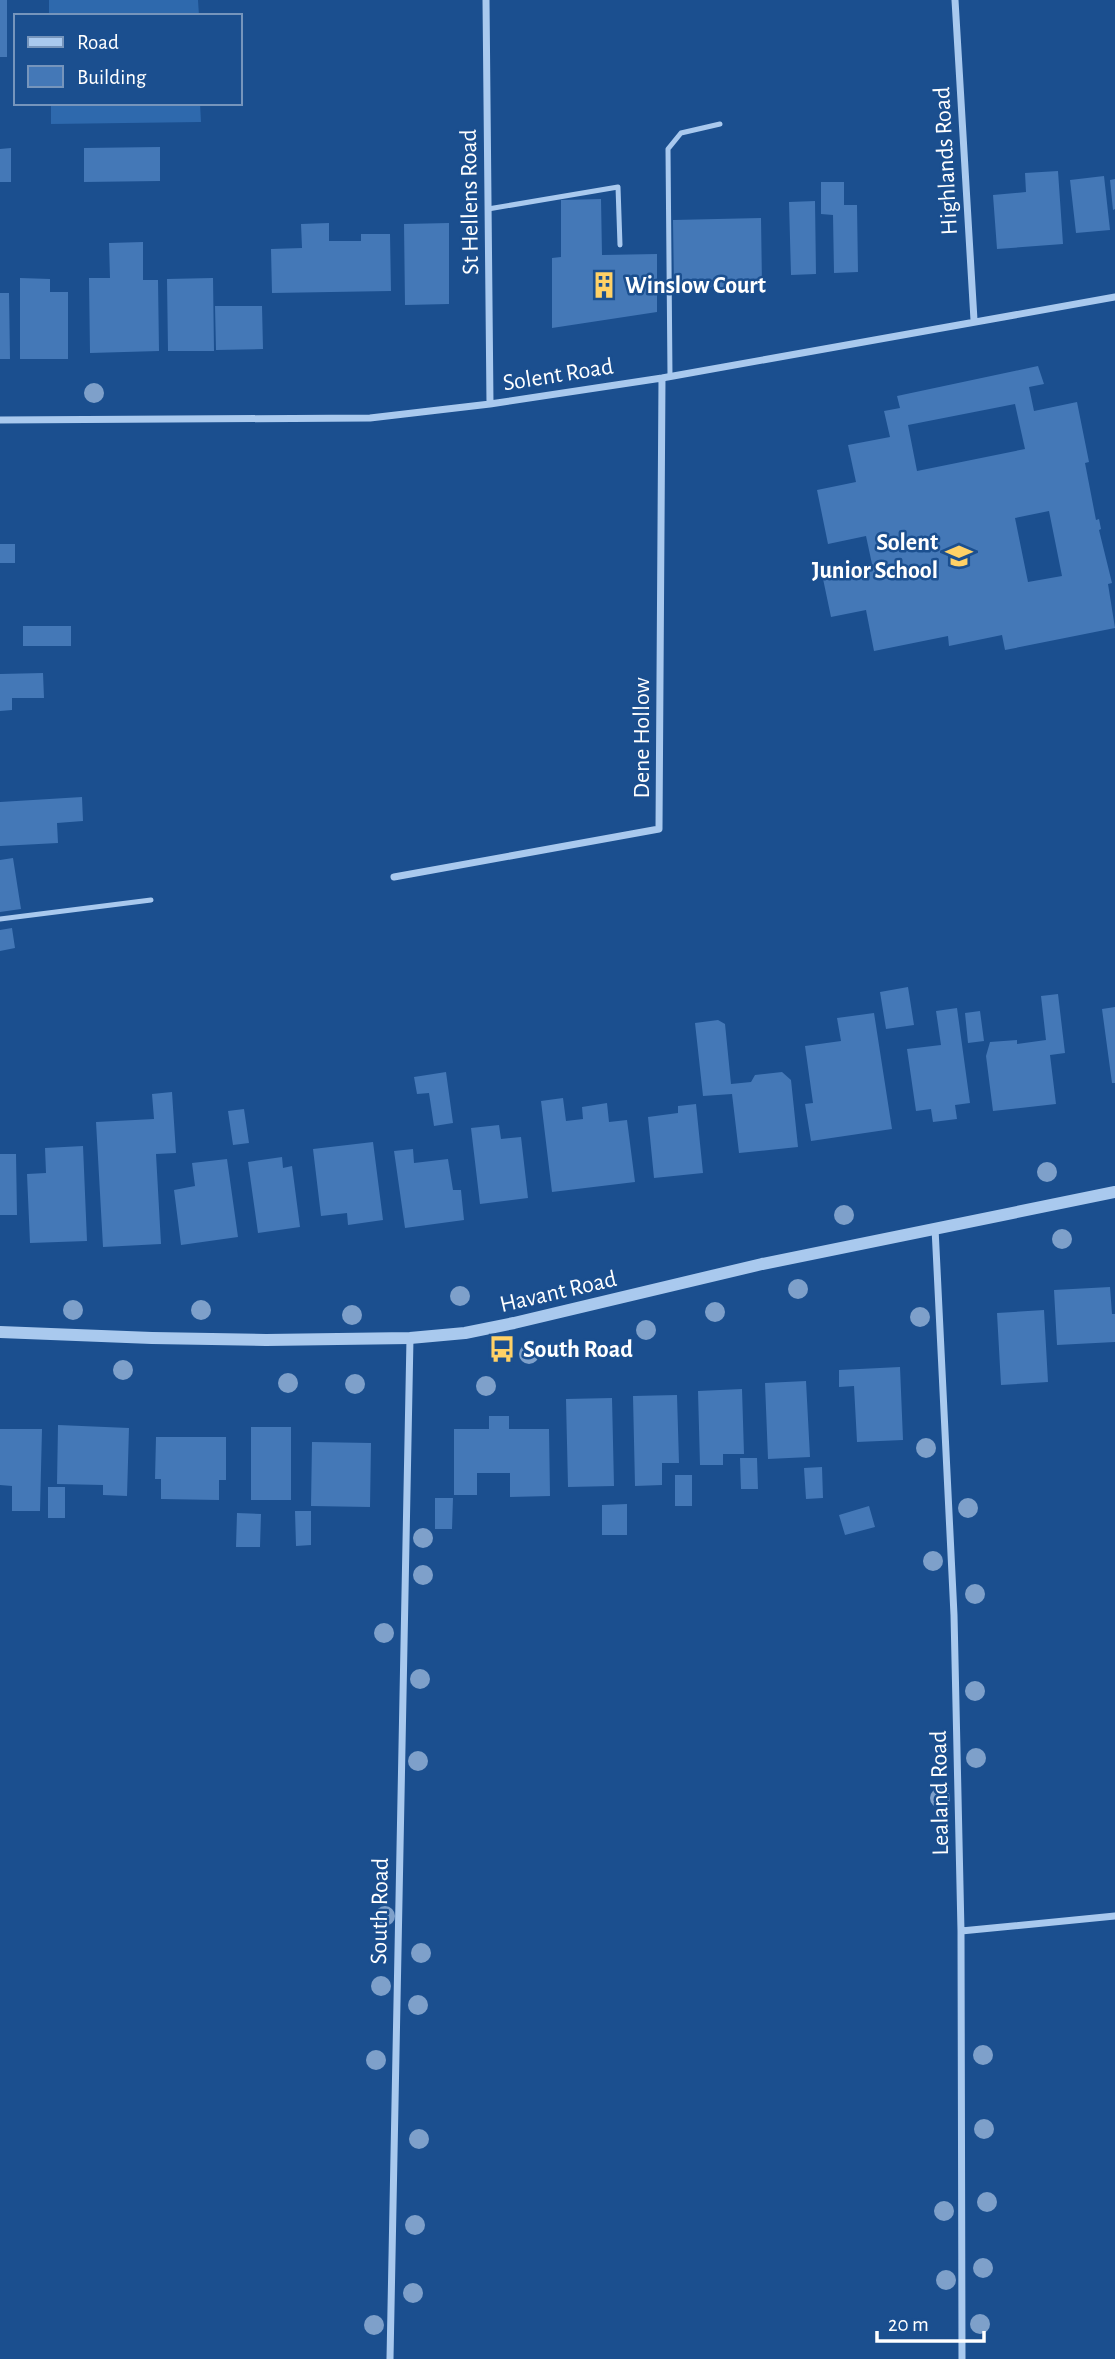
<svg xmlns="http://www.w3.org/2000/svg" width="1115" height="2359" font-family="'Alegreya Sans',sans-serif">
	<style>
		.green { fill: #2e69ad }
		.building { fill: #4478b7; fill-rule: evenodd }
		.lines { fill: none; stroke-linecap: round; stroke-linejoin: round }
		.service { stroke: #a9c9ee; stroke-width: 5 }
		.minor { stroke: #a9c9ee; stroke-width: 7 }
		.tertiary { stroke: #a9c9ee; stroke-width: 12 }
		.tree { fill: #7ea0ca }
		.labels { text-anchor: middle; stroke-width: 5; stroke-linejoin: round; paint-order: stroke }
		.street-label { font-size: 24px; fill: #fff; stroke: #1b4f8f }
		.poi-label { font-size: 24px; font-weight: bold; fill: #fff; stroke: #1b4f8f; text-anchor: start }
	</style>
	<rect width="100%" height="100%" fill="#1b4f8f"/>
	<path class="green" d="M49,0H198L199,16H49Z
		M51,103H200L201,122L51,124Z"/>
	<path class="building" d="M0,0H7V57H0Z
		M160,147V181L84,182V148Z
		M11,148V182H0V149Z
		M1058,171L1063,244L997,249L993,195L1026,192L1025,173Z
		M1104,176L1110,230L1076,233L1070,180Z
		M1115,179V209L1113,210L1110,180Z
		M821,182H844V205H857L858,272L834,273L833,215L821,214Z
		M601,199L602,255L657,254V312L552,328V258L561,257V200Z
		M815,201L816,274L791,275L789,202Z
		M761,218L762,286L674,288L673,220Z
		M329,223V241H361V234H390L391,291L272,293L271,249L302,248L301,224Z
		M449,223V304L405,305L404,224Z
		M143,242V280H158L159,351L90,353L89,278H110L109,243Z
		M20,278L50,279V292H68V359H20Z
		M213,278L214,351H168L167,279Z
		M0,293H9L10,359H0Z
		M215,306H262L263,349L216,350Z
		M1038,366L1044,384L1029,387L1034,411L1077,402L1089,462L1085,463L1096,520L1099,519L1101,529L1099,530L1112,583L1108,584L1115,628L1005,650L1002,635L949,646L948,636L874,651L866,610L831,617L822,574L872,564L866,536L828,544L817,490L856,482L848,445L890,437L884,411L900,408L897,396ZM1015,404L1025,449L917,471L908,425ZM1049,511L1062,576L1028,582L1015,518Z
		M0,544H15V563H0Z
		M23,626H71V646H23Z
		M43,673L44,698H12V710L0,711V674Z
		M82,797L83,821L57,823L58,843L0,846V802Z
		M13,858L21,909L0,912V860Z
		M12,928L15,948L0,951V930Z
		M908,987L914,1025L886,1029L880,992Z
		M1058,994L1065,1053L1050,1055L1056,1104L993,1111L986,1056L990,1042L1017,1040V1044L1046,1040L1041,996Z
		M1115,1007V1083H1112L1102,1009Z
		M957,1008L970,1103L955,1105L957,1119L933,1122L931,1109L916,1111L907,1049L941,1045L936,1011Z
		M980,1011L984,1041L968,1043L965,1013Z
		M874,1013L892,1129L811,1141L805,1104L813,1103L805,1046L841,1041L837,1018Z
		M718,1020L725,1024L731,1084L751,1082L755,1075L782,1072L791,1080L798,1147L739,1153L732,1094L703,1096L695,1023Z
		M446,1072L453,1123L434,1126L429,1093L417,1094L414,1077Z
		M172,1092L176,1153L156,1154L161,1244L103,1247L96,1122L154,1119L152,1094Z
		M563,1098L566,1121L583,1119L582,1107L607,1103L609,1122L627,1120L635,1182L552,1192L541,1101Z
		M696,1104L703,1173L654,1178L648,1117L678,1113V1106Z
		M244,1109L249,1143L233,1145L228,1111Z
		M499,1125L501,1139L521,1137L528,1198L480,1204L471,1128Z
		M373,1142L383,1220L348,1225L347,1213L321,1216L313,1149Z
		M83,1146L87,1241L30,1243L27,1174L46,1173L45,1148Z
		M413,1149L414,1163L448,1159L453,1190H461L464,1220L405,1228L394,1151Z
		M0,1154H16L17,1215H0Z
		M282,1157L283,1168L292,1166L300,1227L258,1233L248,1162Z
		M227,1159L238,1237L181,1245L174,1190L195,1186L192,1163Z
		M1110,1287L1112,1314H1115V1342L1057,1345L1054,1290Z
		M1044,1310L1048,1382L1001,1385L997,1313Z
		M900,1367L903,1440L857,1442L854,1386L839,1387V1370Z
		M806,1381L810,1457L768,1459L765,1383Z
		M742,1389L744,1454H723V1465H700L698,1391Z
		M677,1395L679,1463H662V1485L635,1486L633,1396Z
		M612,1398L614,1486L568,1487L566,1399Z
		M489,1416H509V1429H549L550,1496L510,1497V1473H477V1495H454V1429H489Z
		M58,1425L129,1428L127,1496L103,1495V1485L57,1484Z
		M251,1427H291V1500H251Z
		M0,1429H42L40,1511H12V1486L0,1485Z
		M156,1437H226V1480H219V1500L161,1499V1479H155Z
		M312,1442L371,1443L370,1507L311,1506Z
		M740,1458H757L758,1489H741Z
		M822,1467L823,1498L806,1499L804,1468Z
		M675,1475H692V1506H675Z
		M48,1487H65V1518H48Z
		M435,1498H453L452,1529H435Z
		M627,1504V1535H602V1505Z
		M869,1506L875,1527L845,1535L839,1515Z
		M295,1511H311V1545L296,1546Z
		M237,1513L261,1514L260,1547H236Z"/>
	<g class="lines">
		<path class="service" d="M488,209L618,187L620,245
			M670,376L668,149L681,133L720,124
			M0,919L151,900"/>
		<path class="minor" d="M486,0L490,404
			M955,0L974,320
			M0,420L370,418L490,404L662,378L1115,297
			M394,877L659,829L662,378
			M935,1228L954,1615L961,1931L962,2359
			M961,1931L1115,1916
			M390,2359L410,1338"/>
		<path class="tertiary" d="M0,1332L152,1338L266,1340L410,1338L465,1333L514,1323L762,1264L1115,1192"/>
	</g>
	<g class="tree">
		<circle cx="94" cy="393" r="10"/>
		<circle cx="1047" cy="1172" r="10"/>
		<circle cx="844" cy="1215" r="10"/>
		<circle cx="1062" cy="1239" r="10"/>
		<circle cx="798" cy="1289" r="10"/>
		<circle cx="460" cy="1296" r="10"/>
		<circle cx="73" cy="1310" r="10"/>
		<circle cx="201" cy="1310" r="10"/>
		<circle cx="715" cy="1312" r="10"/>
		<circle cx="352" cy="1315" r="10"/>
		<circle cx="920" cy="1317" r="10"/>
		<circle cx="646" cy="1330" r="10"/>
		<circle cx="529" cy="1354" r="10"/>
		<circle cx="123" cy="1370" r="10"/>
		<circle cx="288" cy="1383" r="10"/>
		<circle cx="355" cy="1384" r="10"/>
		<circle cx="486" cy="1386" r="10"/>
		<circle cx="926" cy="1448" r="10"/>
		<circle cx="968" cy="1508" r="10"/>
		<circle cx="423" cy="1538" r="10"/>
		<circle cx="933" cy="1561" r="10"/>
		<circle cx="423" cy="1575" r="10"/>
		<circle cx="975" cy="1594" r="10"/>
		<circle cx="384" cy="1633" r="10"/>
		<circle cx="420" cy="1679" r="10"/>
		<circle cx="975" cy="1691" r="10"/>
		<circle cx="976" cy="1758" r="10"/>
		<circle cx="418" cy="1761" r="10"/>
		<circle cx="940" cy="1798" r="10"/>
		<circle cx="385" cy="1916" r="10"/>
		<circle cx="421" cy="1953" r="10"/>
		<circle cx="381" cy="1986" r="10"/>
		<circle cx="418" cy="2005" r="10"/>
		<circle cx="983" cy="2055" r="10"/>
		<circle cx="376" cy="2060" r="10"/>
		<circle cx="984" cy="2129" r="10"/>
		<circle cx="419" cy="2139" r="10"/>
		<circle cx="987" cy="2202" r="10"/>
		<circle cx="944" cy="2211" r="10"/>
		<circle cx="415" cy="2225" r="10"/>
		<circle cx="983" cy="2268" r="10"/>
		<circle cx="946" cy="2280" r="10"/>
		<circle cx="413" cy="2293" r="10"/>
		<circle cx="980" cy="2324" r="10"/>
		<circle cx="374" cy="2325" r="10"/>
	</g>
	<defs>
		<symbol id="building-bare" viewBox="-9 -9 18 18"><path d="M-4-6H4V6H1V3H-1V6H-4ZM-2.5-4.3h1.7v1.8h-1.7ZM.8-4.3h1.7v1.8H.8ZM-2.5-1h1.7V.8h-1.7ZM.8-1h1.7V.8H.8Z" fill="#ffd166" stroke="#1b4f8f" stroke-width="2.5" paint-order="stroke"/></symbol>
		<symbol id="school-bare" viewBox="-9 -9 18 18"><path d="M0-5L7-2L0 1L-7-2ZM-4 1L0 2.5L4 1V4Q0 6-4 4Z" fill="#ffd166" stroke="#1b4f8f" stroke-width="2.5" paint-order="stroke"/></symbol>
		<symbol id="bus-bare" viewBox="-9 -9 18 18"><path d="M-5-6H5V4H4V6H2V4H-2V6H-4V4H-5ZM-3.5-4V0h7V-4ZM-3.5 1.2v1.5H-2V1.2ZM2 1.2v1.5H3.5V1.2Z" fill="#ffd166" stroke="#1b4f8f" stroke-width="2.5" paint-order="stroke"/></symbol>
	</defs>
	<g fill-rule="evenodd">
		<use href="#building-bare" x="585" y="266" width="38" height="38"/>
		<use href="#school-bare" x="940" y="537" width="38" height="38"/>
		<use href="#bus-bare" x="483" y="1330" width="38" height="38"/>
	</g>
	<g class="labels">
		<g class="street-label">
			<text transform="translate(945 161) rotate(-93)" y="8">Highlands Road</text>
			<text transform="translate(469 202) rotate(-91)" y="8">St Hellens Road</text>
			<text transform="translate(558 374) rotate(-9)" y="8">Solent Road</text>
			<text transform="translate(641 738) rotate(-90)" y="8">Dene Hollow</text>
			<text transform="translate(558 1291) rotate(-13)" y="8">Havant Road</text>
			<text transform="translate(939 1793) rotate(-91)" y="8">Lealand Road</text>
			<text transform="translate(379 1911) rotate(-89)" y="8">South Road</text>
		</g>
		<g class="poi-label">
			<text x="625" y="293">Winslow Court</text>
			<text x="938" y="550" text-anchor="end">Solent<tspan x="938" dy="28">Junior School</tspan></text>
			<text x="523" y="1357">South Road</text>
		</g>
	</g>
	<rect x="14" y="14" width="228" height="91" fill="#1b4f8f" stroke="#7695bc" stroke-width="2"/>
	<rect x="28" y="37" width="35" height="10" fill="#a9c9ee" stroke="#7695bc" stroke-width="2"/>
	<text x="77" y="49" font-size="21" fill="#ffffff">Road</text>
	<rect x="28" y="66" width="35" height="21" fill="#4478b7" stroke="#7695bc" stroke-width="2"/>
	<text x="77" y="84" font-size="21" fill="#ffffff">Building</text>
	<path d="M877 2331v10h107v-10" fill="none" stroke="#ffffff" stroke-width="3.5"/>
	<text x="888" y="2331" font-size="21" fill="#ffffff" stroke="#1b4f8f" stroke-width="5" paint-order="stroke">20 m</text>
</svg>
